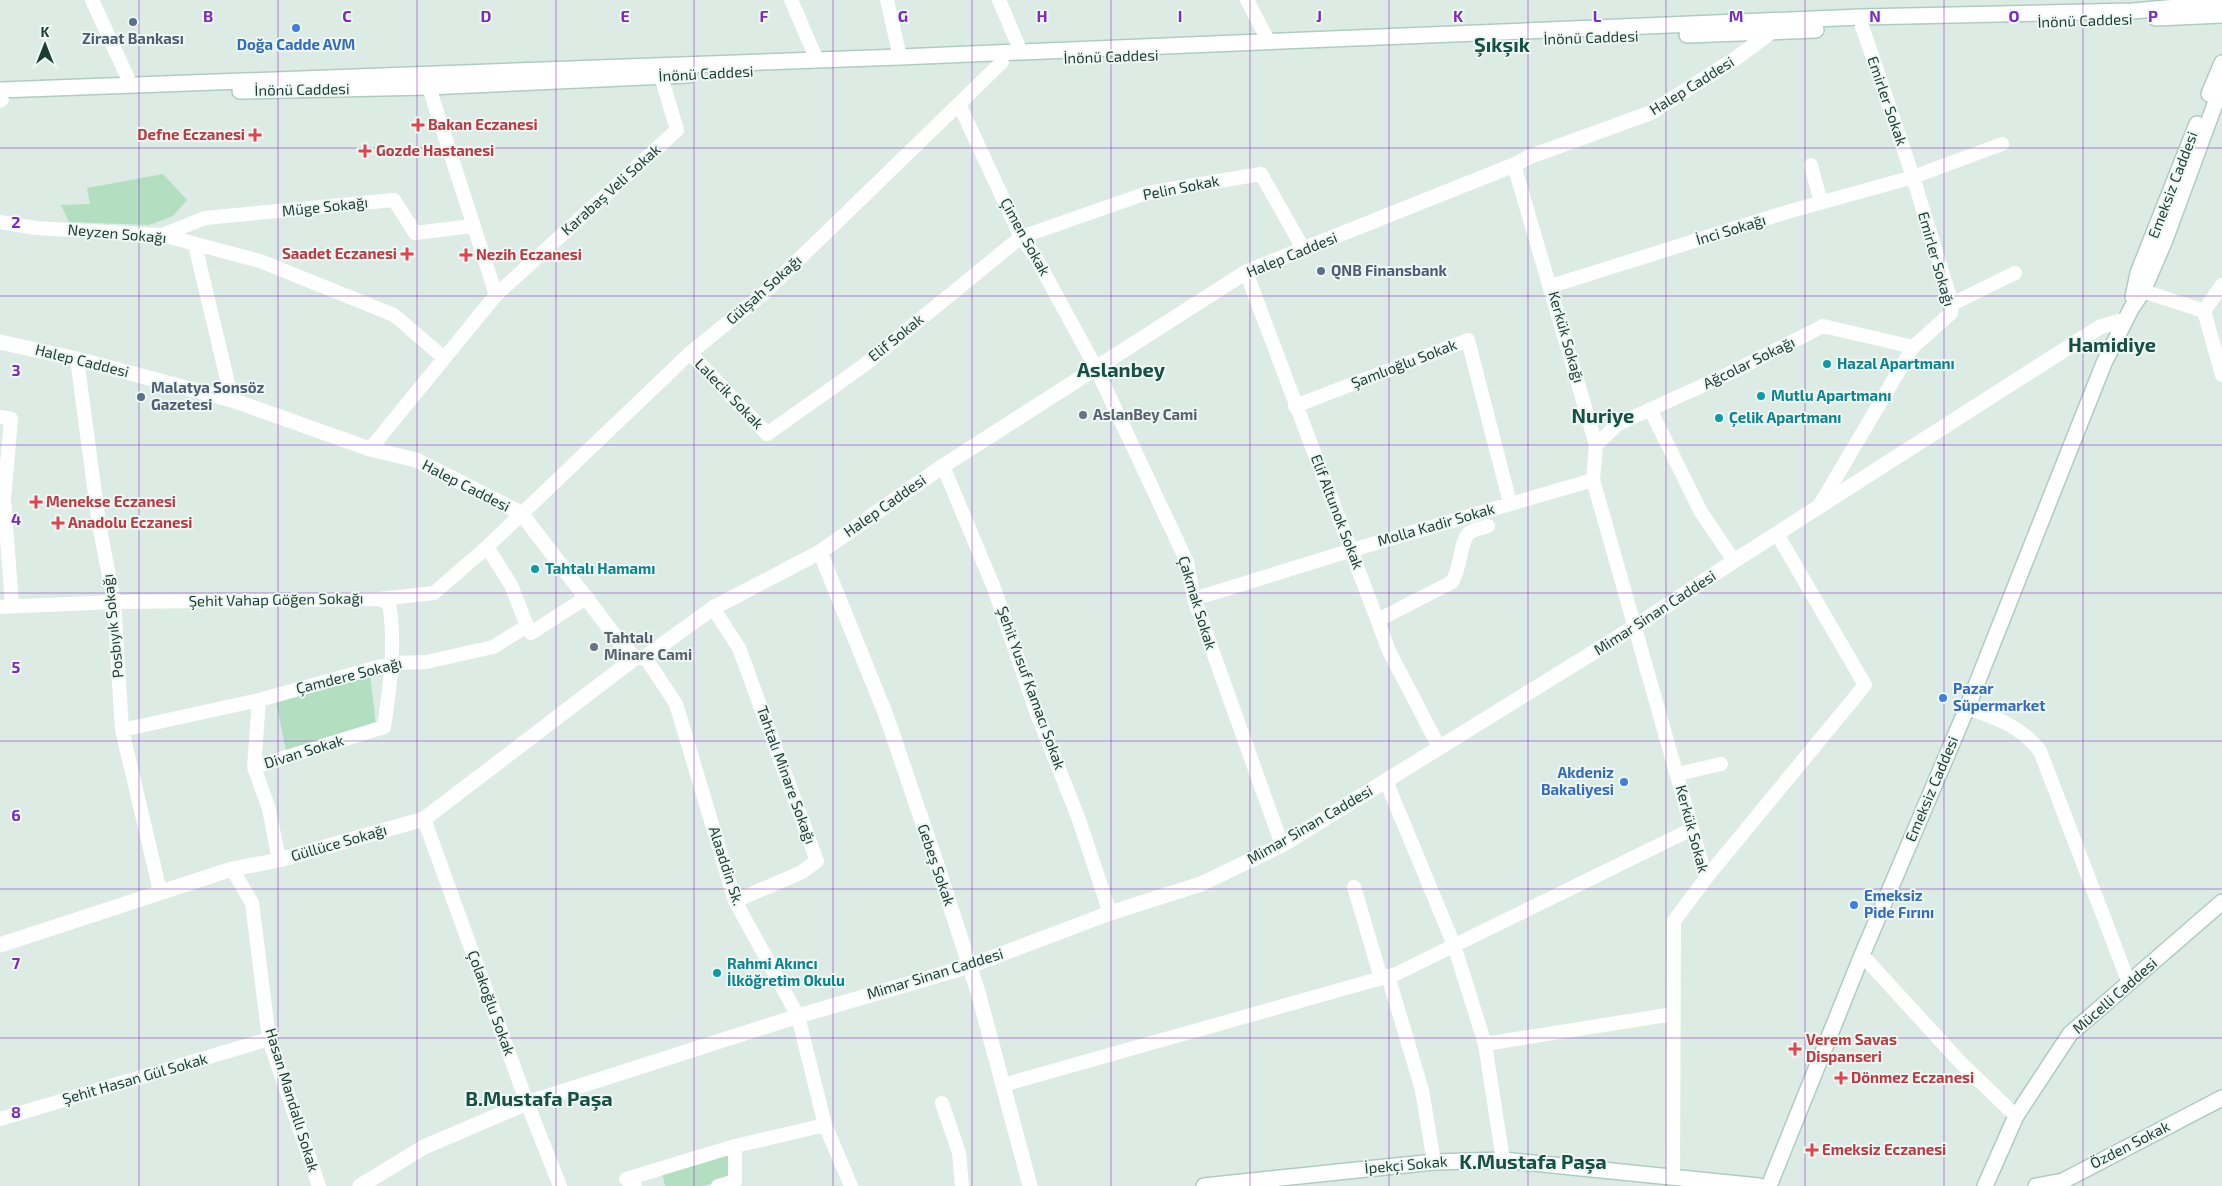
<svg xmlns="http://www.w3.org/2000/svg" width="2222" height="1186" font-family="'Exo 2',sans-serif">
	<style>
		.green { fill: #b2dfc0 }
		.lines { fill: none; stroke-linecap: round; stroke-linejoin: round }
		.secondary-casing { stroke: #afccc2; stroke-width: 18 }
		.minor { stroke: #fff; stroke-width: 14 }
		.tertiary { stroke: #fff; stroke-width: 15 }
		.secondary { stroke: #fff; stroke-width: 15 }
		.grid { fill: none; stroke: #7b2cbf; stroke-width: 1; stroke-opacity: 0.55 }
		.service-dot { fill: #5c6f8a; stroke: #edf7f3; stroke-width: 2 }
		.shop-dot { fill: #3f7fe0; stroke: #edf7f3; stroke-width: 2 }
		.health-dot { fill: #e0444e; stroke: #edf7f3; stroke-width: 2 }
		.culture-dot { fill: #0f9aa8; stroke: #edf7f3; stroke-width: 2 }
		.worship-dot { fill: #6b7280; stroke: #edf7f3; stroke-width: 2 }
		.labels { text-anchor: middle; stroke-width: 4; stroke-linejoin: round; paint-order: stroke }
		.street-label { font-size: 15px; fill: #1d3c34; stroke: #edf7f3 }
		.service-label { font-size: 15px; font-weight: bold; fill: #4e5e75; stroke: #edf7f3; text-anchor: start }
		.shop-label { font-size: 15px; font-weight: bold; fill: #366cbe; stroke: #edf7f3; text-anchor: start }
		.health-label { font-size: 15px; font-weight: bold; fill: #be3a42; stroke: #edf7f3; text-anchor: start }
		.culture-label { font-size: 15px; font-weight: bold; fill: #0d838f; stroke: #edf7f3; text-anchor: start }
		.worship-label { font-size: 15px; font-weight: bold; fill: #5b616d; stroke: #edf7f3; text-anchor: start }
		.district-label { font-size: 20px; font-weight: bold; fill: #174f44; stroke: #edf7f3 }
		.grid-label { font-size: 16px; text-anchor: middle; font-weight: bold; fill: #7b2cbf; stroke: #edf7f3; stroke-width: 4; stroke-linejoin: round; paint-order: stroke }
	</style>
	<rect width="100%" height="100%" fill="#ddebe5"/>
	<path class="green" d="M163,174L187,200L173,216L149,225L69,222L61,205L90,204L87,188Z
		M370,674L376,725L286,751L276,702Z
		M730,1153L729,1179L703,1186H665L662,1172Z"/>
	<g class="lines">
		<defs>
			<path id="secondary" d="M2156,18L2222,15
				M1687,35L1816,30
				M0,90L900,57L1861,17L2133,11L2222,3
				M240,91L429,87L689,75
				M2209,94L2222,63
				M2133,297L2138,273L2197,124
				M1204,1186L1434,1162L1503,1160L1759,1186
				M1769,1186L1862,955L1967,708L2104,363L2131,309L2143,291L2165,240L2222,85
				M1985,1186L2016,1116L2070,1034L2222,902
				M2036,1186L2063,1181L2222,1098"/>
		</defs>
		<use href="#secondary" class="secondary-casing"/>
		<path class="minor" d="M92,0L131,85
			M791,0L817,60
			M887,0L900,57
			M999,0L1021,52
			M1247,0L1269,42
			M429,87L496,295
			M0,101L2,99
			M959,104L1021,237L1035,256L1096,368L1187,562L1194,599L1282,845
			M1514,165L1596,445L1593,480L1706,878L1674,921L1673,1177
			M1811,165L1821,203
			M0,222L35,228L162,235L260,261L394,315L444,358
			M162,235L205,218L394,200L415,233L472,226
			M195,245L232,400
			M1246,272L1389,651L1439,747
			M1551,286L1787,212L1913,177L2002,144
			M2143,291L2204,311L2222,375
			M1952,304L2015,273
			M2204,311L2222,285
			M690,353L767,434L863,366L1021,237L1147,193L1261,174L1304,250
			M77,359L99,524L114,602L122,730L160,891
			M1295,406L1468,340L1510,503
			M1650,409L1701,512L1734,561
			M0,417L11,419L4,499L12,605
			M1596,445L1618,424L1728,374L1823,326L1913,347
			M370,449L496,295L677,130L661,76
			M943,466L994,588L1037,714L1078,817L1110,913
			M1818,508L1913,347L1951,313L1952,304L1913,177L1862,26
			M487,547L511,585L527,626
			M1194,599L1352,550L1593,480
			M0,607L114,602L379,599L434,593L487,547L690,353L763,294L1002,62
			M713,608L739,648L817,861L802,872L735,901
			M1378,620L1452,582C1461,568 1460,541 1469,533C1474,529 1483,528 1488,526
			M645,657L676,704L735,901L798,1016L825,1125L851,1186
			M259,700L254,767L269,809L279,860
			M1967,708C1995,717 2022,727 2040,751L2129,983
			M122,730L259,700L393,663L426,662L493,647L527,626L531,633L587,597
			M254,767L384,727C390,685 396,645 389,603L379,599
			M1678,774L1721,764
			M1386,781L1454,945L1485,1044L1503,1160
			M424,819L527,1103L560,1186
			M232,869L252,903L269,1039L319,1186
			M1706,878L1865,685L1777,534
			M1354,887L1381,978
			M1862,955L1961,1063L2016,1116
			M1388,976L1422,1090L1434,1162
			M1485,1044L1673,1014
			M1003,1085L1396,974L1692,829
			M942,1103L959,1153L962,1186
			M0,1119L269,1039
			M635,1186L626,1179L735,1146
			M718,1186L735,1181V1146L825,1125"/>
		<path class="tertiary" d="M0,342L77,359L232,400L370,449L416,460L521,513L619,641L635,658L645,657L713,608L820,552L943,466L1246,272L1514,165L1529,157L1650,113L1735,59L1778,27
			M820,552L886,715L940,874L978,992L1030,1186
			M0,945L232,869L279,860L424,819L635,658
			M360,1186L424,1147L527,1103L798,1016L970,966L1110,913L1201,884L1282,845L1636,626L1734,561L2100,327L2125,320"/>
		<use href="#secondary" class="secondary"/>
	</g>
	<path class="grid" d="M139,0V1186M278,0V1186M417,0V1186M556,0V1186M694,0V1186M833,0V1186M972,0V1186M1111,0V1186M1250,0V1186M1389,0V1186M1528,0V1186M1666,0V1186M1805,0V1186M1944,0V1186M2083,0V1186M0,148H2222M0,296H2222M0,445H2222M0,593H2222M0,741H2222M0,889H2222M0,1038H2222"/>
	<g class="service-dot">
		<circle cx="133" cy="22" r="5"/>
		<circle cx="1321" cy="271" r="5"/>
		<circle cx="141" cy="397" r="5"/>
	</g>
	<g class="shop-dot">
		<circle cx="296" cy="28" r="5"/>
		<circle cx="1943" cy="698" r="5"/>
		<circle cx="1624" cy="782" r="5"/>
		<circle cx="1854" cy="905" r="5"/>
	</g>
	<g class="health-dot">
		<path d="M415.5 117.5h5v5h5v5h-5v5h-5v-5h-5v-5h5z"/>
		<path d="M252.5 127.5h5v5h5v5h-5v5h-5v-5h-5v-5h5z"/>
		<path d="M362.5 143.5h5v5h5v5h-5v5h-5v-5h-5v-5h5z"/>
		<path d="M404.5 246.5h5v5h5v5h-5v5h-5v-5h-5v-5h5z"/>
		<path d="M463.5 247.5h5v5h5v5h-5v5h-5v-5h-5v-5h5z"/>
		<path d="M33.5 494.5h5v5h5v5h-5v5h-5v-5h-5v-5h5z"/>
		<path d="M55.5 515.5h5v5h5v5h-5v5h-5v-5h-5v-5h5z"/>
		<path d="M1792.5 1041.5h5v5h5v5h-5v5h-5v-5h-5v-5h5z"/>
		<path d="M1838.5 1070.5h5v5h5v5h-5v5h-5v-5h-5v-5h5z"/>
		<path d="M1809.5 1142.5h5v5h5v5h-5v5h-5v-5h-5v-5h5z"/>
	</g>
	<g class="culture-dot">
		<circle cx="1827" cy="364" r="5"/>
		<circle cx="1761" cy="396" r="5"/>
		<circle cx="1719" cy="418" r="5"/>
		<circle cx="535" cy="569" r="5"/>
		<circle cx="717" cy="973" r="5"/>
	</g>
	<g class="worship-dot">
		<circle cx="1083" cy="415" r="5"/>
		<circle cx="594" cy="647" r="5"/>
	</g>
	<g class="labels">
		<g class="street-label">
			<text transform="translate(2085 21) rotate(-2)" y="5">İnönü Caddesi</text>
			<text transform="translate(1591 38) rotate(-2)" y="5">İnönü Caddesi</text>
			<text transform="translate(1111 57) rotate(-2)" y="5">İnönü Caddesi</text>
			<text transform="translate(706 74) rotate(-3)" y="5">İnönü Caddesi</text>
			<text transform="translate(1692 86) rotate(-32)" y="5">Halep Caddesi</text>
			<text transform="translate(302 90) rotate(-1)" y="5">İnönü Caddesi</text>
			<text transform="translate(1887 101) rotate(71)" y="5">Emirler Sokak</text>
			<text transform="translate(2173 185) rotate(-69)" y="5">Emeksiz Caddesi</text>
			<text transform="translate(1181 188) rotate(-11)" y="5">Pelin Sokak</text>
			<text transform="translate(611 190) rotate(-42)" y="5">Karabaş Veli Sokak</text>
			<text transform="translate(325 207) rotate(-6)" y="5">Müge Sokağı</text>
			<text transform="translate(1731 230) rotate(-17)" y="5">İnci Sokağı</text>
			<text transform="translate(117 234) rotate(5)" y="5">Neyzen Sokağı</text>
			<text transform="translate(1025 237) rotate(61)" y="5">Çimen Sokak</text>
			<text transform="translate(1292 255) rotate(-22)" y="5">Halep Caddesi</text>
			<text transform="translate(1936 259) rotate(74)" y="5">Emirler Sokağı</text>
			<text transform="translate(764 290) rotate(-42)" y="5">Gülşah Sokağı</text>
			<text transform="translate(1566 337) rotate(74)" y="5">Kerkük Sokağı</text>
			<text transform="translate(896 338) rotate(-39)" y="5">Elif Sokak</text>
			<text transform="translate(82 361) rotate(14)" y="5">Halep Caddesi</text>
			<text transform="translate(1749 363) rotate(-26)" y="5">Ağcolar Sokağı</text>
			<text transform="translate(1404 364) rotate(-21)" y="5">Şamlıoğlu Sokak</text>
			<text transform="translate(729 394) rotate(46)" y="5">Lalecik Sokak</text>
			<text transform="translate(466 486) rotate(27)" y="5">Halep Caddesi</text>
			<text transform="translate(885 506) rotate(-35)" y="5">Halep Caddesi</text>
			<text transform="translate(1337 512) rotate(69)" y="5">Elif Altunok Sokak</text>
			<text transform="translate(1436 525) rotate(-16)" y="5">Molla Kadir Sokak</text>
			<text transform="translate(276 600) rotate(-1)" y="5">Şehit Vahap Göğen Sokağı</text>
			<text transform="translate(1197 603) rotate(73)" y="5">Çakmak Sokak</text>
			<text transform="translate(1655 613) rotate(-33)" y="5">Mimar Sinan Caddesi</text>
			<text transform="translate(113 626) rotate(-96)" y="5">Posbıyık Sokağı</text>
			<text transform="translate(349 676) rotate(-14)" y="5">Çamdere Sokağı</text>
			<text transform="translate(1031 688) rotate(70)" y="5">Şehit Yusuf Kamacı Sokak</text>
			<text transform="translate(304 752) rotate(-17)" y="5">Divan Sokak</text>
			<text transform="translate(786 775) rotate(70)" y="5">Tahtalı Minare Sokağı</text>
			<text transform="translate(1932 789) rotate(-67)" y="5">Emeksiz Caddesi</text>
			<text transform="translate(1310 825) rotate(-30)" y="5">Mimar Sinan Caddesi</text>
			<text transform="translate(1692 829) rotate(75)" y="5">Kerkük Sokak</text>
			<text transform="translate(339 843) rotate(-16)" y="5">Güllüce Sokağı</text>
			<text transform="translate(936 865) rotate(71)" y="5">Gebeş Sokak</text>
			<text transform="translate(726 866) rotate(72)" y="5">Alaaddin Sk.</text>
			<text transform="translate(935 974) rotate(-17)" y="5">Mimar Sinan Caddesi</text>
			<text transform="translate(2115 996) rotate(-41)" y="5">Mücelli Caddesi</text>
			<text transform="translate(491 1003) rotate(70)" y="5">Çolakoğlu Sokak</text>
			<text transform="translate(135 1079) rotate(-16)" y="5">Şehit Hasan Gül Sokak</text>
			<text transform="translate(292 1100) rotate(73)" y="5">Hasan Mandallı Sokak</text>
			<text transform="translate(2130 1145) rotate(-27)" y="5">Özden Sokak</text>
			<text transform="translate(1406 1165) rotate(-5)" y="5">İpekçi Sokak</text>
		</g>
		<g class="service-label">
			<text x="133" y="44" text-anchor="middle">Ziraat Bankası</text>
			<text x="1331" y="276">QNB Finansbank</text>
			<text x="151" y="393">Malatya Sonsöz<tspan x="151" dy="17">Gazetesi</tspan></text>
		</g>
		<g class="shop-label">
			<text x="296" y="50" text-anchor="middle">Doğa Cadde AVM</text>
			<text x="1953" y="694">Pazar<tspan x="1953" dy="17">Süpermarket</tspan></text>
			<text x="1614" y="778" text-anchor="end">Akdeniz<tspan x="1614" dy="17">Bakaliyesi</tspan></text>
			<text x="1864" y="901">Emeksiz<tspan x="1864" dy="17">Pide Fırını</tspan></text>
		</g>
		<g class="health-label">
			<text x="428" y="130">Bakan Eczanesi</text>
			<text x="245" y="140" text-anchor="end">Defne Eczanesi</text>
			<text x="376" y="156">Gozde Hastanesi</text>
			<text x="397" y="259" text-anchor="end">Saadet Eczanesi</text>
			<text x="476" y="260">Nezih Eczanesi</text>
			<text x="46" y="507">Menekse Eczanesi</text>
			<text x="68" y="528">Anadolu Eczanesi</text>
			<text x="1806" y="1045">Verem Savas<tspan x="1806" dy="17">Dispanseri</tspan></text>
			<text x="1851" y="1083">Dönmez Eczanesi</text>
			<text x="1822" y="1155">Emeksiz Eczanesi</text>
		</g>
		<g class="culture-label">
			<text x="1837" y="369">Hazal Apartmanı</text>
			<text x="1771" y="401">Mutlu Apartmanı</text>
			<text x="1729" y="423">Çelik Apartmanı</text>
			<text x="545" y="574">Tahtalı Hamamı</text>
			<text x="727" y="969">Rahmi Akıncı<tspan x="727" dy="17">İlköğretim Okulu</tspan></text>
		</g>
		<g class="worship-label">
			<text x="1093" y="420">AslanBey Cami</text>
			<text x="604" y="643">Tahtalı<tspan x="604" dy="17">Minare Cami</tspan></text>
		</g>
		<g class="district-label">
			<text x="1502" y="52">Şıkşık</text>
			<text x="2112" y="352">Hamidiye</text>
			<text x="1121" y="377">Aslanbey</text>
			<text x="1603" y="423">Nuriye</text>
			<text x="539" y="1106">B.Mustafa Paşa</text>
			<text x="1533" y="1169">K.Mustafa Paşa</text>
		</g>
	</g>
	<g class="grid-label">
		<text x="208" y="22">B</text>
		<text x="347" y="22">C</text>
		<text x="486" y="22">D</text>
		<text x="625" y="22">E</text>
		<text x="764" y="22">F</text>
		<text x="903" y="22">G</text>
		<text x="1042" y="22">H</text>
		<text x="1180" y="22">I</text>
		<text x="1319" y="22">J</text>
		<text x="1458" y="22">K</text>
		<text x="1597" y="22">L</text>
		<text x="1736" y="22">M</text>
		<text x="1875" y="22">N</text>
		<text x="2014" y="22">O</text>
		<text x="2153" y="22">P</text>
		<text x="16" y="228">2</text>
		<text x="16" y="376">3</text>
		<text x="16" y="525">4</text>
		<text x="16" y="673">5</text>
		<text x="16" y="821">6</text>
		<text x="16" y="969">7</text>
		<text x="16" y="1118">8</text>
	</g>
	<g transform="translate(45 45)" stroke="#edf7f3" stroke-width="4" paint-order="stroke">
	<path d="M0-4L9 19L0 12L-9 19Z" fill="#1d3c34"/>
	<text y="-8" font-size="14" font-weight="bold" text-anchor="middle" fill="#1d3c34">K</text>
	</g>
</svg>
